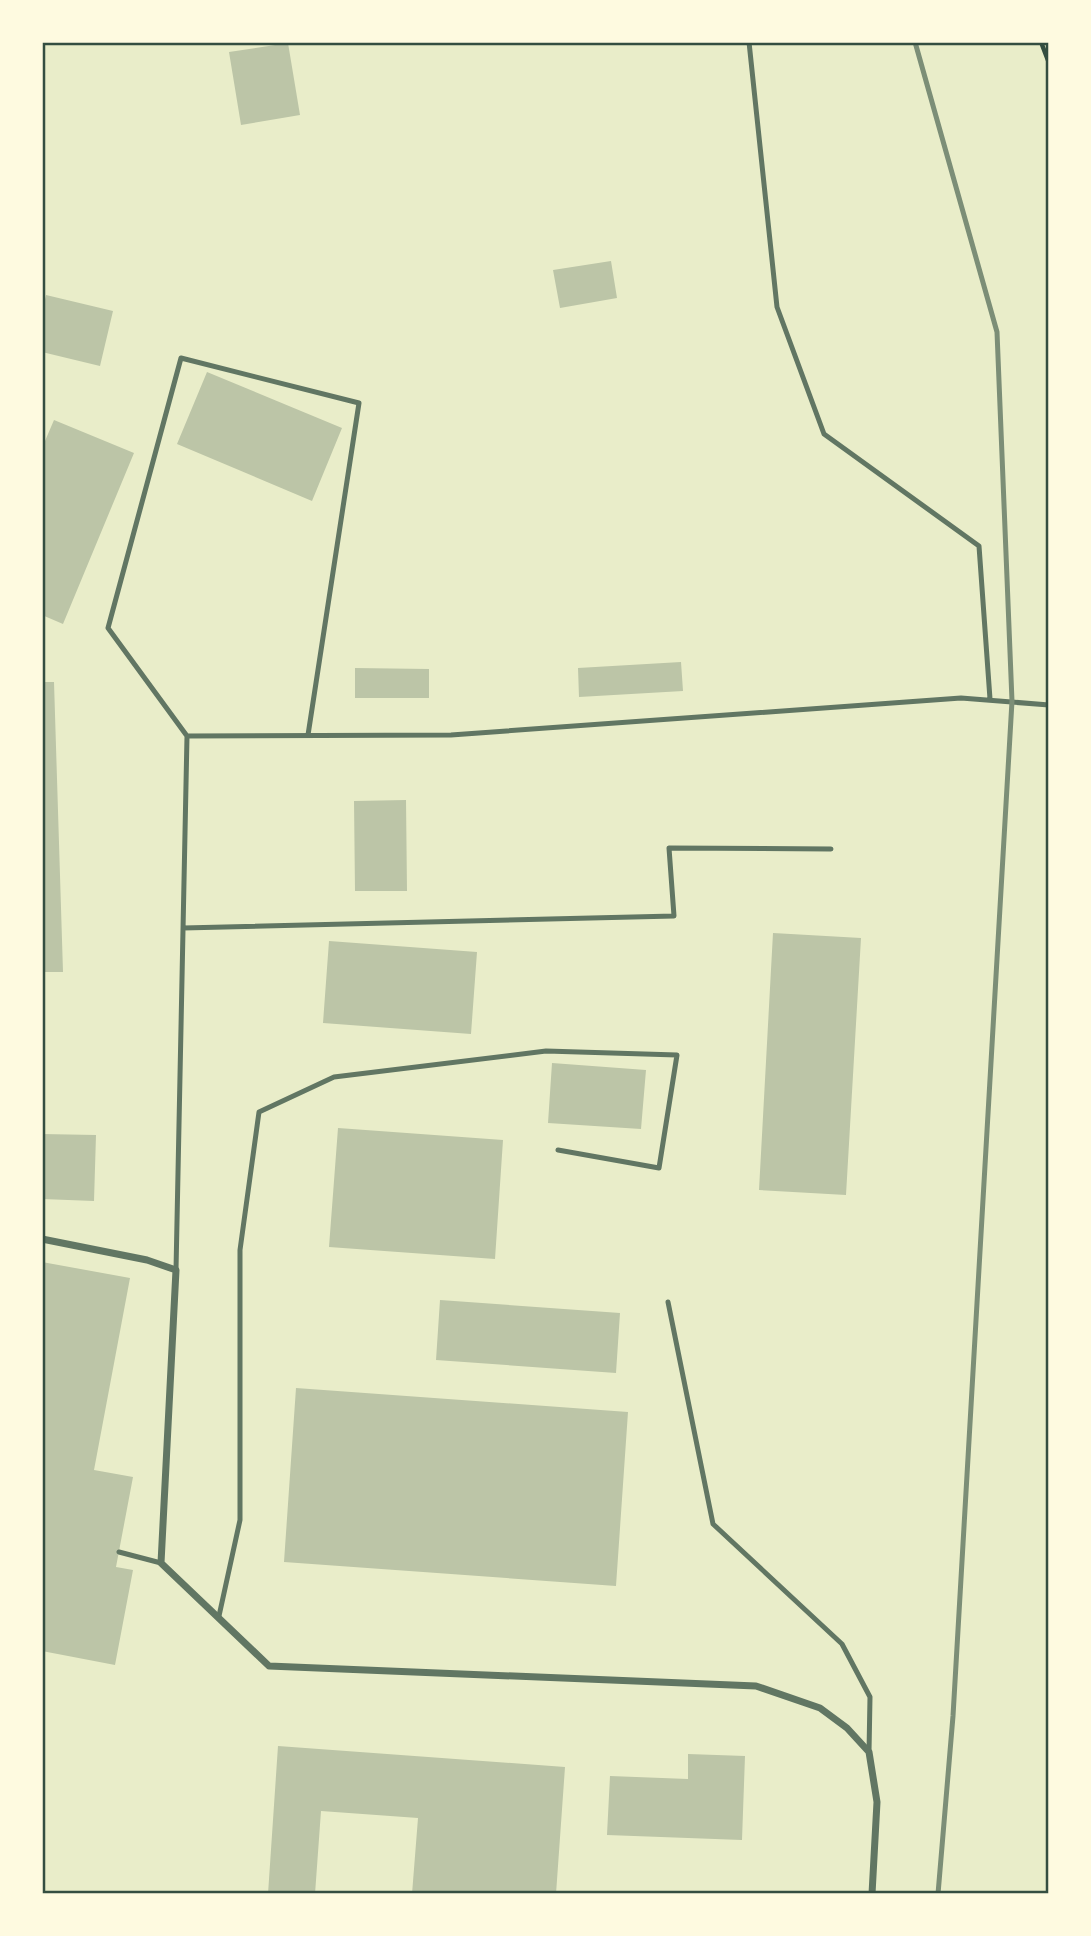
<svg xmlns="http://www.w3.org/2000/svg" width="1091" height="1936" font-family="Lato,sans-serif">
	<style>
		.building { fill: #bcc5a7 }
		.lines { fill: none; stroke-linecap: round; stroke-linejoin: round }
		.path { stroke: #344e41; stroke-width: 4.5 }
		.service { stroke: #617663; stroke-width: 5 }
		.minor { stroke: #617663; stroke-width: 7 }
		.rail { stroke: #7c8e77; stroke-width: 5 }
		.neatline { fill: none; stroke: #344e41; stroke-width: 2.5 }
	</style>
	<rect width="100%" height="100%" fill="#e9edc9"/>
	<path class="building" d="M288,43L300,115L241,125L229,52Z
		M611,261L617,298L560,308L553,270Z
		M46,295L113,311L100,366L42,352V313Z
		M207,372L342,428L312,501L177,444Z
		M54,420L134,453L63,624L42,615V448Z
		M681,662L683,691L579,697L578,668Z
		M355,668L429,669V698H355Z
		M42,682H54L63,972H42Z
		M406,800L407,891H355L354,801Z
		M773,933L861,938L846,1195L759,1190Z
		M329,941L477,952L471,1034L323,1023Z
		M552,1063L646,1070L641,1129L548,1123Z
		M338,1128L503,1140L495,1259L329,1247Z
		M42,1134L96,1135L94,1201L42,1199Z
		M42,1262L130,1278L94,1470L133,1477L116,1567L133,1570L115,1665L42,1651Z
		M440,1300L620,1313L616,1373L436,1360Z
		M296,1388L628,1412L616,1586L284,1562Z
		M278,1746L565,1767L556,1894H412L418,1818L321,1811L315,1894H268Z
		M688,1754L745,1756L742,1840L607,1835L610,1776L688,1779Z"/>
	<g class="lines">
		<path class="path" d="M1041,42L1049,63"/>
		<path class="service" d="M749,42L777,307L824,434L979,546L990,699
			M187,736L108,628L181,358L359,403L308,735
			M183,928L674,916L669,848L831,849
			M176,1270L187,736L451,735L961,698L1049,705
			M668,1302L713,1524L842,1644L870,1697L869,1752
			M119,1552L161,1563
			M219,1616L240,1520V1250L259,1112L334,1077L546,1051L677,1055L659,1168L558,1150"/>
		<path class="minor" d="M42,1239L147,1260L176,1270L161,1563L269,1666L756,1686L820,1708L847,1728L869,1752L877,1802L872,1894"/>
		<path class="rail" d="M915,42L997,332L1012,701L953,1716L938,1894"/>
	</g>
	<rect width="1091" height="1936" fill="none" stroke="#fefae0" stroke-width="88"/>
	<rect x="44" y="44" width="1003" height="1848" class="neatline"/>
</svg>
